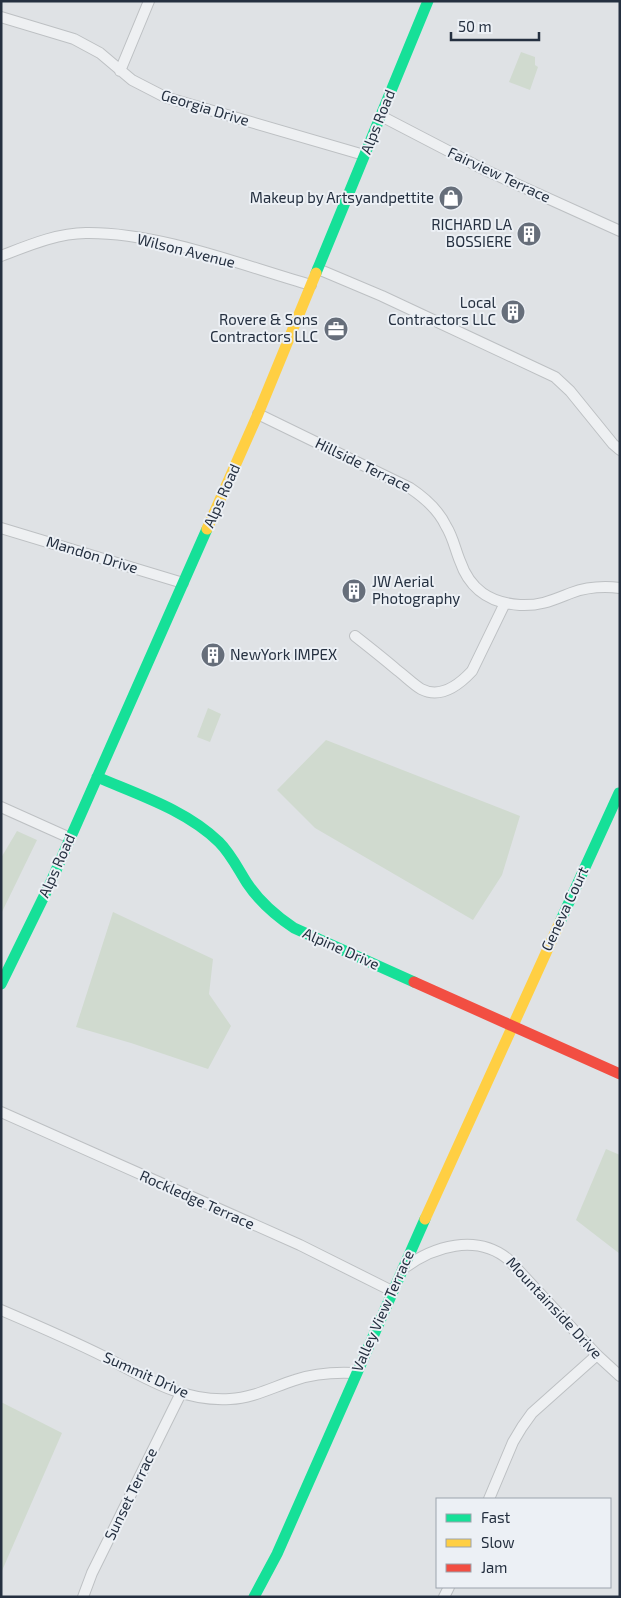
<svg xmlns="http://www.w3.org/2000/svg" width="621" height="1598" font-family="'Exo 2',sans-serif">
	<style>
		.green { fill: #d0dacf }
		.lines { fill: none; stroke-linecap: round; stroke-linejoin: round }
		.street-casing { stroke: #bdc0c3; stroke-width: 12 }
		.street { stroke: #eef0f2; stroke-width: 10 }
		.fast { stroke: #16e098; stroke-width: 11 }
		.slow { stroke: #ffcf43; stroke-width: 11 }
		.jam { stroke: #f24e42; stroke-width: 11 }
		.labels { text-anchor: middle; stroke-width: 4; stroke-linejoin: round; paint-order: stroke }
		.street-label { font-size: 15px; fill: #253040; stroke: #ecf0f5 }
		.poi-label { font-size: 15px; fill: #253040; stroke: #ecf0f5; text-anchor: end }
	</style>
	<rect width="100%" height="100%" fill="#dfe2e5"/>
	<path class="green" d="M521,52L535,57V65L538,67L530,90L509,82Z
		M208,708L221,714L210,742L197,737Z
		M326,740L520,816L502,875L473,920L315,828L277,790Z
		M17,831L37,840L1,914V858Z
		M113,912L213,959L209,994L231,1026L208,1069L131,1043L76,1027Z
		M606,1149L620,1155V1254L576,1220Z
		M1,1402L62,1433L1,1573Z"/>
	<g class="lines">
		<defs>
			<path id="street" d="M1,17L74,39L100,53L132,80L165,97L364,155
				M120,71L149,1
				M381,116L483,169L620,231
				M1,256C27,246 57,233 86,233C158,232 241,265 311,285
				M318,269L382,296L555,377L570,391L613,444L620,450
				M258,414L410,488C425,498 438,509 446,526C453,537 455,549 460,561C470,590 490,603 520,605C541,606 553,600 571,593C587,587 603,586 620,588
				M1,528L183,583
				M355,636C369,647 383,658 397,670C405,676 413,684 421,689C440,699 459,685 472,671L505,603
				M1,807L70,838
				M1,1112L300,1245L392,1291
				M403,1269C433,1246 477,1233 509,1260L597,1355L620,1376
				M1,1310C36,1325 71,1340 105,1357C146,1378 182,1402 230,1399C253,1398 273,1387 295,1380C315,1373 334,1372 355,1373
				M489,1499L513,1442L522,1427L532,1413L597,1355
				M83,1597L92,1573L181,1393
				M444,1597L449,1587"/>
		</defs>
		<use href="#street" class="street-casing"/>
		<use href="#street" class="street"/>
		<path class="fast" d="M316,273L428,1
			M97,777C139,795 186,810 219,842C231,854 238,869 247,883C259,901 276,916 294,928L414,982
			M560,922L619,793
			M1,984L50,884L207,529
			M254,1597L277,1554L425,1219"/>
		<path class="slow" d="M207,529L258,414L316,273
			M425,1219L560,922"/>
		<path class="jam" d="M414,982L620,1074"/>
	</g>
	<defs>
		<symbol id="shop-disc" viewBox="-11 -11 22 22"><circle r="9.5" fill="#666e7a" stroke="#ecf0f5"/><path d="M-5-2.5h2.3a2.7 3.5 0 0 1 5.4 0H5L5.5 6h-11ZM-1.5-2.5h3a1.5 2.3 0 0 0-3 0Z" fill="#fff"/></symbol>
		<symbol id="building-disc" viewBox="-11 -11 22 22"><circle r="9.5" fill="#666e7a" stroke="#ecf0f5"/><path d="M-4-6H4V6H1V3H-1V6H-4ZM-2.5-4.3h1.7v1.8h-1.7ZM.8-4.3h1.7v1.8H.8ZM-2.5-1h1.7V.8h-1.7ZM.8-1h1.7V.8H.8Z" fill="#fff"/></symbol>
		<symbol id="office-disc" viewBox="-11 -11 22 22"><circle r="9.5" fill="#666e7a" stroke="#ecf0f5"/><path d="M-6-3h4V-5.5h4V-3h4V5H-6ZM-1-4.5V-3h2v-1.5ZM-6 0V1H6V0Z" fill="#fff"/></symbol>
	</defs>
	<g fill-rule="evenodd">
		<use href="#shop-disc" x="437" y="184" width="28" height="28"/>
		<use href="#building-disc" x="515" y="220" width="28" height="28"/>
		<use href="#building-disc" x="499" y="298" width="28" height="28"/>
		<use href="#office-disc" x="322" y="315" width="28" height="28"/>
		<use href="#building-disc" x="340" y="577" width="28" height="28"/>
		<use href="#building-disc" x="199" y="641" width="28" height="28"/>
	</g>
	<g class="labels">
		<g class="street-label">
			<text transform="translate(205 108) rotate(17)" y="5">Georgia Drive</text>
			<text transform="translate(378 122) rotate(-68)" y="5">Alps Road</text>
			<text transform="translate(499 175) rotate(25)" y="5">Fairview Terrace</text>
			<text transform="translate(186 251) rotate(14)" y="5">Wilson Avenue</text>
			<text transform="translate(363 465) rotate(26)" y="5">Hillside Terrace</text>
			<text transform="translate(222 496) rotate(-66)" y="5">Alps Road</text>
			<text transform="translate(92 555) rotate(17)" y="5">Mandon Drive</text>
			<text transform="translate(57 866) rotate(-66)" y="5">Alps Road</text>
			<text transform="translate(565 909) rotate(-65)" y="5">Geneva Court</text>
			<text transform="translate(341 949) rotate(24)" y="5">Alpine Drive</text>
			<text transform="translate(197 1200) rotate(24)" y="5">Rockledge Terrace</text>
			<text transform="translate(554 1308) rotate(47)" y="5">Mountainside Drive</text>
			<text transform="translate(383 1311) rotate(-66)" y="5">Valley View Terrace</text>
			<text transform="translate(146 1375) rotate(24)" y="5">Summit Drive</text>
			<text transform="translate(131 1494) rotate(-64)" y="5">Sunset Terrace</text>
		</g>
		<g class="poi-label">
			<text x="434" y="203">Makeup by Artsyandpettite</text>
			<text x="512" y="230">RICHARD LA<tspan x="512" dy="17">BOSSIERE</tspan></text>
			<text x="496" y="308">Local<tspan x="496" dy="17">Contractors LLC</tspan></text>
			<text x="318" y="325">Rovere &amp; Sons<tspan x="318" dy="17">Contractors LLC</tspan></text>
			<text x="372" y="587" text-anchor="start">JW Aerial<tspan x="372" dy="17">Photography</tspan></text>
			<text x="230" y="660" text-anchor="start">NewYork IMPEX</text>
		</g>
	</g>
	<rect width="621" height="1598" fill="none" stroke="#253040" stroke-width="5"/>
	<rect x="436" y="1498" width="175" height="90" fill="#ecf0f5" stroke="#9ca3ad"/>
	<rect x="446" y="1514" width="25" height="8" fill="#16e098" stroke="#9ca3ad"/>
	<text x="481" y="1523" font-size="15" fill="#253040">Fast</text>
	<rect x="446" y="1539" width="25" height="8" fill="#ffcf43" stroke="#9ca3ad"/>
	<text x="481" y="1548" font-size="15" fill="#253040">Slow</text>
	<rect x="446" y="1564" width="25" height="8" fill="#f24e42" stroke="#9ca3ad"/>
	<text x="481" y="1573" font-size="15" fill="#253040">Jam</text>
	<path d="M451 32v8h88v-8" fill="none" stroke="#253040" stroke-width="2.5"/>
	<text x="458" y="32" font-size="15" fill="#253040" stroke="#ecf0f5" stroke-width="4" paint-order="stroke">50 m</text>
</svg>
